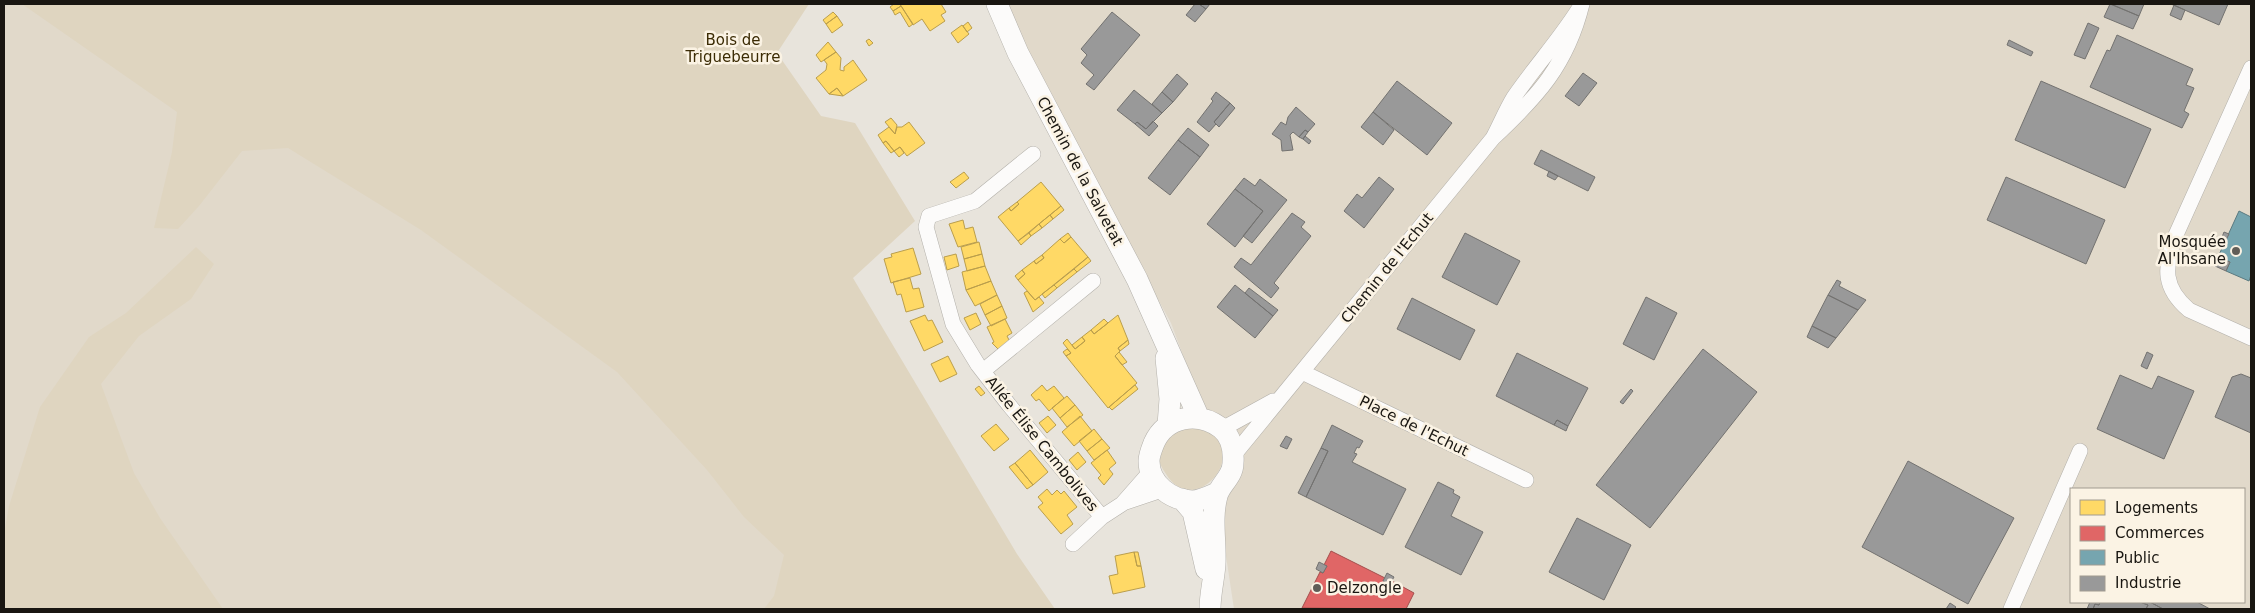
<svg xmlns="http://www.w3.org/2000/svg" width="2255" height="613" font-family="'DejaVu Sans',sans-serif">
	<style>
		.built { fill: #e1d9ca; fill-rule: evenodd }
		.green { fill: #dfd5c0 }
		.homes { fill: #ffd966; stroke: #ba9e4c }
		.shops { fill: #e06666; stroke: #a44e4c }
		.public { fill: #76a5af; stroke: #5a7a80 }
		.industry { fill: #999; stroke: #737270 }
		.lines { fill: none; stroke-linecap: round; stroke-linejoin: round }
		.street-casing { stroke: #b3b0aa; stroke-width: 16 }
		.secondary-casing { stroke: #b3b0aa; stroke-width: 22 }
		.street { stroke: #fcfbfa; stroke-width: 15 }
		.secondary { stroke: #fcfbfa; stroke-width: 21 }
		.poi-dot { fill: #615e58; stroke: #fbf3e4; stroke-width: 2 }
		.labels { text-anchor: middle; stroke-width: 5; stroke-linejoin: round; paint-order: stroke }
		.park-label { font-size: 15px; fill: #3c2c05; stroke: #fbf3e4 }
		.street-label { font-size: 15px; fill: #191611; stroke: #fbf3e4 }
		.poi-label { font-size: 15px; fill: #191611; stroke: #fbf3e4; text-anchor: end }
	</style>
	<rect width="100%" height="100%" fill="#e8e4dc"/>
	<path class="built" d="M4,4H346L936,609H4Z
		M1007,4H2251V609H1234L1223,536L1226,497L1238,475L1244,455L1239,434L1203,409L1171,323L1036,77ZM2071,489H2244V602H2071Z"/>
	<path class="green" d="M22,4H809L777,53L821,116L855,123L915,221L853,278L1017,554L1055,609H764L774,596L784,555L744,517L707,470L617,372L421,230L288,148L242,151L199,206L178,229L154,228L172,152L177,112Z
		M196,247L214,264L191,299L139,336L101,384L134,473L160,518L223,609H4V534L9,506L40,407L89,337L126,313Z
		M1194,425C1199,428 1207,429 1211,433C1247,459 1193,518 1166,474C1162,468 1159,463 1159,456C1159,436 1179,432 1194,425Z"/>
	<path class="homes" d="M894,4H899L901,6L893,11L890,7Z
		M900,4H941L946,12L941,15L945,21L930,31L922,19L913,25Z
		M901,6L913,24L909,27L900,12L895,15L893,11Z
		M833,12L837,16L826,24L823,20Z
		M837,16L843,25L832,33L826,24Z
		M968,22L972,28L967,32L963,26Z
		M962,25L969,34L958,43L951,33Z
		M869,39L873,43L869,46L866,41Z
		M828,42L836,52L821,62L816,55Z
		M836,52L841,58L840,70L844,71V67L853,60L867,80L843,96L837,88L829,94L816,78L826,70L827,64L824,60Z
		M837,88L843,96L829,94Z
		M891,118L897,125L895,134L885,122Z
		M909,122L925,143L907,156L900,147L894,151L886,141L883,143L878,135L889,127L895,134L897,127H902Z
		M886,141L894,151L891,153L883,143Z
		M900,147L904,153L899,157L894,151Z
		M964,172L969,178L956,188L950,182Z
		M1041,182L1061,206L1018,241L998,217L1009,208L1011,211L1019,204L1017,202Z
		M1017,202L1019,204L1011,211L1009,208Z
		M1061,206L1064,210L1053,219L1050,215Z
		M1050,215L1053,219L1042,228L1039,224Z
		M963,220L965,229L973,227L977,242L958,247L949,224Z
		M1039,224L1042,228L1031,236L1029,233Z
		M1029,233L1031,236L1021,245L1018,241Z
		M1068,233L1071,237L1064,243L1060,239Z
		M1071,237L1088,257L1035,300L1018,280L1025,274L1022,270L1034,261L1036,264L1044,258L1042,255L1060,239L1064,243Z
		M979,242L982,254L964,259L961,247Z
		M913,248L921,274L891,283L884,259L892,257L891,254Z
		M956,254L959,266L947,270L944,257Z
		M982,254L985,266L967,271L964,259Z
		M1042,255L1044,258L1036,264L1034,261Z
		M1088,257L1091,261L1077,272L1074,269Z
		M985,266L991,281L966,290L962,272Z
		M1074,269L1077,272L1057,288L1054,285Z
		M1022,270L1025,274L1018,280L1015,276Z
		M910,278L913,289L919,288L924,307L906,312L901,294L897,295L893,282Z
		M991,281L997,295L975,306L966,290Z
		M1054,285L1057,288L1045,298L1042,294Z
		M1027,291L1035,300L1039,297L1044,303L1033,312L1024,293Z
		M997,295L1002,306L985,315L980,304Z
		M1002,306L1007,318L991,326L985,315Z
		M976,313L981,324L970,330L964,318Z
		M925,315L928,321L932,320L943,342L924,351L910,321Z
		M1118,315L1128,340L1118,348L1120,351L1115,356L1137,383L1108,408L1066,356L1071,353L1063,343L1067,339L1075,349L1085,341L1082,337L1091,330L1094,334Z
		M1005,319L1012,333L1007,336L1010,342L1000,351L992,343L994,342L987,327Z
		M1104,319L1108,323L1094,334L1091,330Z
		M1082,337L1085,341L1075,349L1072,345Z
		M1128,340L1129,344L1120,351L1118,348Z
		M1067,349L1071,353L1066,356L1063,352Z
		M1119,352L1127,362L1122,365L1115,356Z
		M948,356L957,374L940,382L931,364Z
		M1042,385L1047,391L1054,386L1064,398L1049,411L1039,399L1036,401L1031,395Z
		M1135,385L1138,389L1112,410L1109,407Z
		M979,386L985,393L981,396L975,389Z
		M1067,396L1075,405L1060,418L1052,408Z
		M1075,405L1083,415L1067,427L1060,418Z
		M1048,416L1056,425L1047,433L1039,423Z
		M1080,416L1092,431L1074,446L1062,432Z
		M996,424L1009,439L994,451L981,436Z
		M1094,429L1102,439L1087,451L1079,441Z
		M1102,439L1110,448L1094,460L1087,451Z
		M1030,450L1048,472L1033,485L1015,463Z
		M1107,450L1116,463L1109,469L1113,474L1104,485L1098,478L1101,475L1091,463Z
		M1078,452L1086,462L1077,470L1069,460Z
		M1015,463L1033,485L1027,489L1009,467Z
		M1047,489L1052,495L1057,490L1061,494L1064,491L1077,507L1067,515L1073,524L1061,534L1038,507L1043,503L1038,497Z
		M1134,552L1137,566H1141L1145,587L1113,594L1109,576L1118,574L1115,556Z
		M1134,552H1138L1141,566H1137Z"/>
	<path class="shops" d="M1331,551L1385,578L1383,581L1390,584L1392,581L1414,593L1406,609L1302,608L1320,572L1323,573L1327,566L1324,565Z"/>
	<path class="public" d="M2239,211L2251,217V275L2249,281L2226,271L2230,262L2218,257Z"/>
	<path class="industry" d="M1195,4H1199L1206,9L1195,22L1186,15Z
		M1199,4H1210L1206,9Z
		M2110,4L2139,16L2133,29L2104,17Z
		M2111,4H2144L2139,16Z
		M2171,4H2228L2219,25Z
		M2174,5L2185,10L2181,20L2170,15Z
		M1112,12L1140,35L1094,90L1086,84L1094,75L1081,63L1087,55L1081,49Z
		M2088,23L2099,28L2085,59L2074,55Z
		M2117,35L2193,69L2186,85L2194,88L2184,111L2189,114L2182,128L2090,87L2107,50L2110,51Z
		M2009,40L2033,52L2031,56L2007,45Z
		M1583,73L1597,83L1579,106L1565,96Z
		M1177,74L1188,84L1173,102L1162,92Z
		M1397,81L1452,123L1427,155L1373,112Z
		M2041,81L2151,129L2125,188L2015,140Z
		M1134,90L1162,113L1146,129L1137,122L1135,124L1117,110Z
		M1162,92L1173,102L1162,113L1152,104Z
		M1216,92L1230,103L1214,122L1216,124L1209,132L1197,122L1213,101L1211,99Z
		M1230,103L1235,108L1219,127L1214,122Z
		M1296,107L1315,124L1308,132L1305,130L1299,137L1293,132L1290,135L1293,150L1282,151L1281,140L1272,134L1281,122L1286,125L1288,117Z
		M1373,112L1394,130L1383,145L1361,127Z
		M1153,121L1158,126L1149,136L1135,124L1137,122L1146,129Z
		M1188,128L1209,145L1200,157L1178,140Z
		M1305,130L1308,132L1303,139L1299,137Z
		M1305,136L1311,141L1309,144L1303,139Z
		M1178,140L1200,157L1170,195L1148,178Z
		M1541,150L1595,177L1588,191L1534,164Z
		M1549,171L1558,176L1555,180L1547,176Z
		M1379,177L1394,189L1364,228L1344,211L1357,194L1362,198Z
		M2006,177L2105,220L2086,264L1987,220Z
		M1244,178L1255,186L1260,179L1287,200L1252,243L1243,236L1263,211L1235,189Z
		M1235,189L1263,211L1235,247L1207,224Z
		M1292,213L1305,222L1301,227L1311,236L1274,283L1279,288L1271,298L1234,267L1241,258L1251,265Z
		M2224,232L2229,234L2224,244L2220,242Z
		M1465,233L1520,261L1497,305L1442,277Z
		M2218,257L2230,262L2226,271L2215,266Z
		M1837,280L1841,282L1839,286L1866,300L1858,310L1828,295Z
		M1235,285L1273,316L1255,338L1217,307Z
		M1249,288L1278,310L1273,316L1245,293Z
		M1828,295L1858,310L1836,338L1812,326Z
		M1646,297L1677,313L1654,360L1623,344Z
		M1412,298L1475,330L1460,360L1397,329Z
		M1812,326L1836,338L1828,348L1807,337Z
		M1703,349L1757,392L1650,528L1596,485Z
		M2147,352L2153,355L2147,369L2141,366Z
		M1517,353L1588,388L1568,426L1557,420L1554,425L1496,396Z
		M2241,374L2251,378V433L2215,417L2232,377Z
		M2120,375L2152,389L2158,376L2194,391L2164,459L2097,429Z
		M1631,389L1633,391L1623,404L1620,402Z
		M1557,420L1568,426L1566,431L1554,425Z
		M1332,425L1363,441L1359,448L1357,447L1354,453L1357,454L1352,462L1406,489L1383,535L1306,497L1328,451L1321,448Z
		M1286,436L1292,439L1287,449L1280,446Z
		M1321,448L1328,451L1306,497L1298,493Z
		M1908,461L2014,518L1968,604L1862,547Z
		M1438,482L1454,490L1453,493L1460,497L1451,516L1483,532L1461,575L1405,547Z
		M1577,518L1631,545L1604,600L1549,572Z
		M1319,562L1327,566L1323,573L1316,569Z
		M1387,573L1394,577L1390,584L1383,581Z
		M2090,602H2100L2099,605L2095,604L2093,609H2087Z
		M2100,602H2140L2148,605L2146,609H2093L2095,604L2099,605Z
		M2140,602H2150L2163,609H2146L2148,605Z
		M2150,602H2197L2210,609H2163Z
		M1950,603L1956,607L1954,609H1946Z"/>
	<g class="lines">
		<defs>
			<path id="street" d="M2251,68L2175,237C2164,268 2163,288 2189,310L2251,338
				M1033,154L975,201L929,216L926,227L953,324L978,365L1009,405L1102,517L1122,504L1151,471
				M983,371L1093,281
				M1302,372L1526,480
				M1222,429L1273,401
				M1233,456L1493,138C1537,97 1567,65 1582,4C1562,37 1536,65 1514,97C1506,110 1500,125 1493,138
				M1123,503L1162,490
				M1073,544L1102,517
				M2011,609L2080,451"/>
			<path id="secondary" d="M997,4L1018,53L1137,279L1199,418
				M1166,358L1170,399L1168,425
				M1182,499L1193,512L1206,569
				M1210,609C1210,594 1214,579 1215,564C1216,541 1211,518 1217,496C1220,484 1233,477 1233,463C1234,450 1231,436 1221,428C1198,411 1166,416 1154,443C1152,448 1149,455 1149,461C1149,484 1171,500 1192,501C1200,501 1210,496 1217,493"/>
		</defs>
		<use href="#street" class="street-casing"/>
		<use href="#secondary" class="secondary-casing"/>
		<use href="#street" class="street"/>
		<use href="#secondary" class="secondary"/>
	</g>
	<g class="poi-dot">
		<circle cx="2236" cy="251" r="5"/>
		<circle cx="1317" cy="588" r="5"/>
	</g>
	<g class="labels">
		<g class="park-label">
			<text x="733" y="45">Bois de<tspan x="733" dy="17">Triguebeurre</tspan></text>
		</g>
		<g class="street-label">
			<text transform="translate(1080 171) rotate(62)" y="5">Chemin de la Salvetat</text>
			<text transform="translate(1387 268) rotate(-51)" y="5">Chemin de l'Echut</text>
			<text transform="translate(1414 426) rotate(26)" y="5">Place de l'Echut</text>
			<text transform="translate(1042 444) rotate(51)" y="5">Allée Élise Cambolives</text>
		</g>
		<g class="poi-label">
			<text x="2226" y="247">Mosquée<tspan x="2226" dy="17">Al'Ihsane</tspan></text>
			<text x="1327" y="593" text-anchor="start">Delzongle</text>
		</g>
	</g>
	<rect width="2255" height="613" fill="none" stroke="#191611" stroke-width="10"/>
	<rect x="2070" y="488" width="175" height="115" fill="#fbf3e4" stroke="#a19b90"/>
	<rect x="2080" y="500" width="25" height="15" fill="#ffd966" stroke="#a19b90"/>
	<text x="2115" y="513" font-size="15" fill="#191611">Logements</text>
	<rect x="2080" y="526" width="25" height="15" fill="#e06666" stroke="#a19b90"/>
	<text x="2115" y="538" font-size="15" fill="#191611">Commerces</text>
	<rect x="2080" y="550" width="25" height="15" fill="#76a5af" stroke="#a19b90"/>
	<text x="2115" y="563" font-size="15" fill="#191611">Public</text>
	<rect x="2080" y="576" width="25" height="15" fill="#999999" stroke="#a19b90"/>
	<text x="2115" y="588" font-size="15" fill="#191611">Industrie</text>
</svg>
